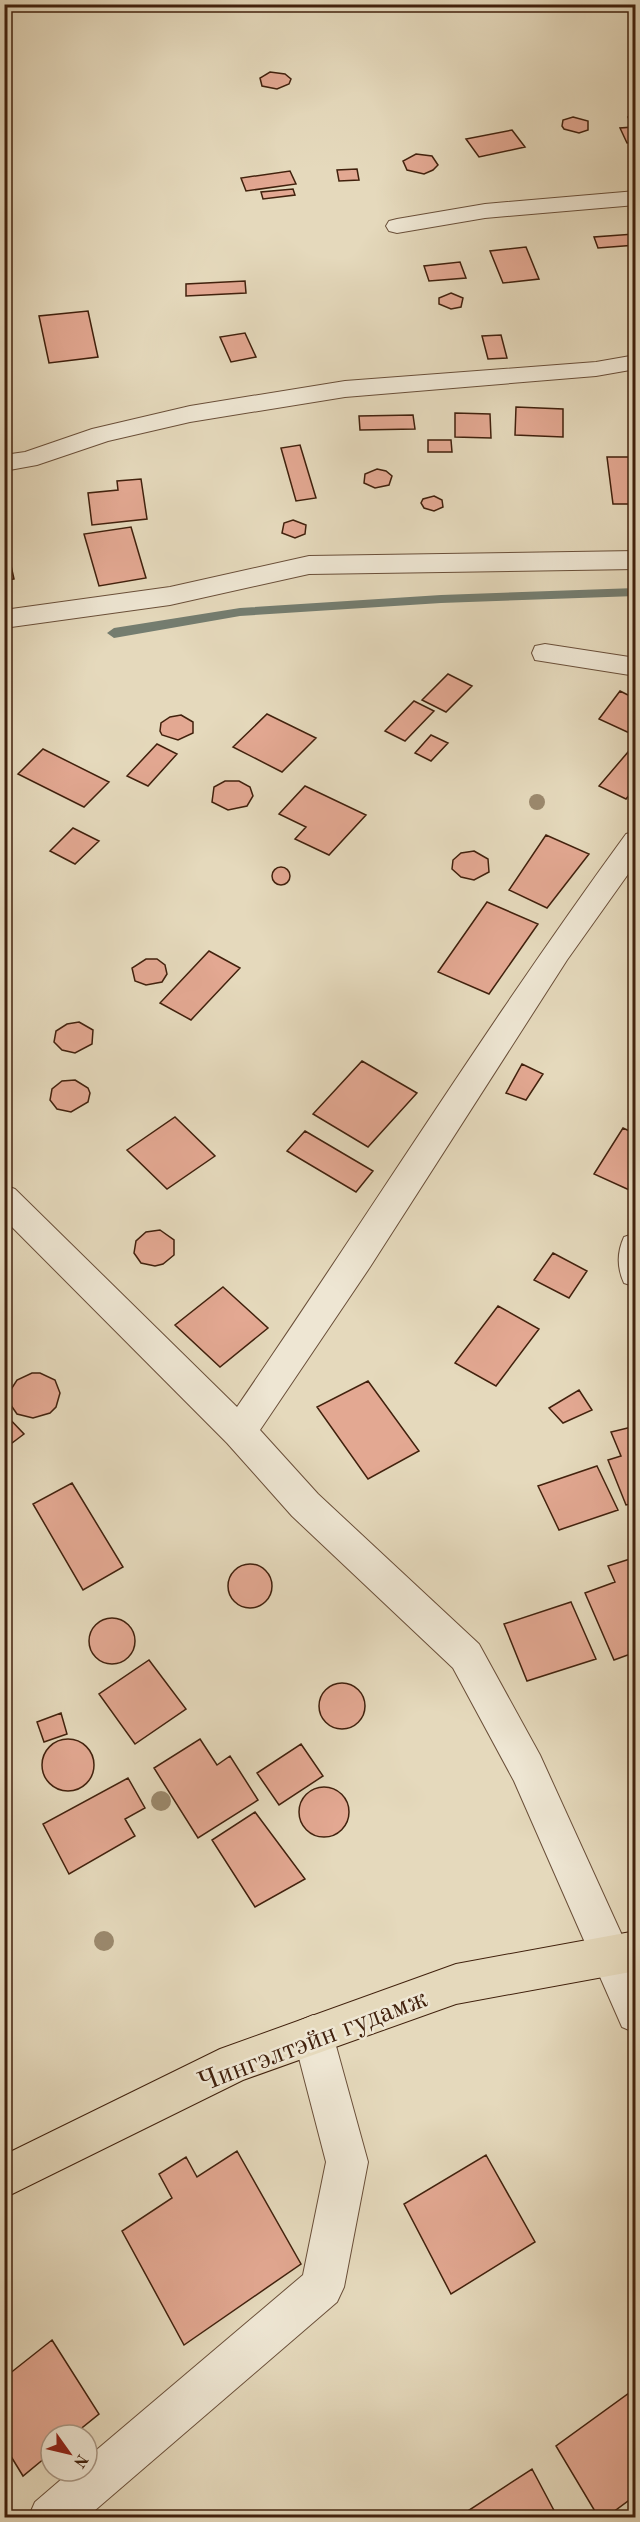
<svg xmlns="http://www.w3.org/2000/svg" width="640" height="2522" font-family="'Old Standard TT',serif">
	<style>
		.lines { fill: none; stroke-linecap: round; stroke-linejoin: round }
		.stream { fill: #747d70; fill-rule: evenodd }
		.building { fill: #e3a892; stroke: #41210d; stroke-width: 1.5 }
		.minor-casing { stroke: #6a4f39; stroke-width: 2 }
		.major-casing { stroke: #41210d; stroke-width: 2 }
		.minor { fill: #eee6d3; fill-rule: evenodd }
		.major { fill: #e5d9bc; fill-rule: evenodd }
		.tree { fill: #9b896d }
		.labels { text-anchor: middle; stroke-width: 5; stroke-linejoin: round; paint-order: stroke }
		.near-street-label { font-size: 28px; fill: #41210d; stroke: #eee6d3 }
	</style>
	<rect width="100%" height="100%" fill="#e5d9bc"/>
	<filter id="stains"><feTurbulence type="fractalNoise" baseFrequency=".00333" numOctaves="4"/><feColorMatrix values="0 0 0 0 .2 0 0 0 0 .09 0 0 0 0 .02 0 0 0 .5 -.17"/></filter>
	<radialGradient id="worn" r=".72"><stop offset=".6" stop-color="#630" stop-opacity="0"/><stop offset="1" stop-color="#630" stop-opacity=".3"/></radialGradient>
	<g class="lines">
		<path class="stream" d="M636,588V596L441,603L240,616L114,638L107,633L114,628L240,608L441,595Z"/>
	</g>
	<path class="building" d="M270,72L285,74L291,79L289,84L277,89L262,86L260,78Z
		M636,116V142L627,143L620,128L633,127L628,117Z
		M573,117L588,121V130L579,133L564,129L562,126L563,120Z
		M512,130L525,147L479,157L466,139Z
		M416,154L432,156L438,165L433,170L424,174L407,170L403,161Z
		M357,169L359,180L339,181L337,170Z
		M290,171L296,184L246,191L241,178Z
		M293,189L295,195L263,199L261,192Z
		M634,234L636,245L598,248L594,237Z
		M526,247L539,279L503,283L490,251Z
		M460,262L466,278L429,281L424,266Z
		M245,281L246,293L186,296V284Z
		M451,293L463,298L461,307L451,309L439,304V298Z
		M88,311L98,357L49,363L39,316Z
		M245,333L256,357L231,362L220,337Z
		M501,335L507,358L488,359L482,336Z
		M516,407L563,409V437L515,435Z
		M455,413L490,414L491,438L455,437Z
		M413,415L415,429L360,430L359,416Z
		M428,440H451L452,452H428Z
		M300,445L316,498L296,501L281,448Z
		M607,457H636V504H613Z
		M377,469L386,471L392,476L389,485L375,488L364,483L365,474Z
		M141,479L147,519L92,525L88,493L118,490L117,481Z
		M434,496L442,500L443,507L434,511L424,508L421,503L423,499Z
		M293,520L306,525L305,534L295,538L282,533L284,523Z
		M131,527L146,578L99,586L84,534Z
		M4,548H7L14,579L4,581Z
		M448,674L472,686L446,712L422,700Z
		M620,691L636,699V736L599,719Z
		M414,701L434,711L405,741L385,731Z
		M267,714L316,738L282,772L233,747Z
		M181,715L193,722V733L178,740L162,735L160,731L161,723L170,717Z
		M431,735L448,743L431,761L415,753Z
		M157,744L177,754L148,786L127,776Z
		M634,745L636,787L626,799L599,786Z
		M43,749L109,782L84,807L18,774Z
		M225,781H239L250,787L253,796L247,806L228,810L212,802L214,787Z
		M305,786L366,815L329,855L295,839L306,827L279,814Z
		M73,828L99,841L75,864L50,851Z
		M546,835L589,854L547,908L509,890Z
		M474,851L488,859L489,872L474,880L461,877L452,869L453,860L461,853Z
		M272 876a9 9 0 1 1 18 0a9 9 0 1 1-18 0Z
		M487,902L538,924L489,994L438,972Z
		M209,951L240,968L191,1020L160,1003Z
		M146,959H157L165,965L167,974L162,982L146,985L135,981L132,968Z
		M79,1022L93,1030L92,1044L75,1053L62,1050L54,1042L56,1031L67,1024Z
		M362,1061L417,1093L368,1147L313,1114Z
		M522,1064L543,1074L526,1100L506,1093Z
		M75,1080L88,1088L90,1093L88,1102L71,1112L57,1109L50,1100L52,1089L62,1081Z
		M175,1117L215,1156L167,1189L127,1150Z
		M623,1128L636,1134V1193L594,1174Z
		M305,1131L373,1171L356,1192L287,1151Z
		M160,1230L174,1240V1255L163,1264L155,1266L141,1263L134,1253L136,1241L146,1232Z
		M553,1253L587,1271L569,1298L534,1280Z
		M223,1287L268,1328L220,1367L175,1325Z
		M498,1306L539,1329L496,1386L455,1363Z
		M32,1373H40L55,1380L60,1393L56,1407L50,1413L33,1418L17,1414L8,1401V1394L17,1380Z
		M368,1381L419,1451L368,1479L317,1407Z
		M579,1390L592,1410L563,1423L549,1408Z
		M4,1413L24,1434L4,1449Z
		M636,1426V1503L626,1505L608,1460L621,1456L611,1432Z
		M597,1466L618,1510L559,1530L538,1486Z
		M72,1483L123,1567L83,1590L33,1504Z
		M636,1557V1652L614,1660L585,1593L615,1582L608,1566Z
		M228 1586a22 22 0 1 1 44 0a22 22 0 1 1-44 0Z
		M571,1602L596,1659L527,1681L504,1624Z
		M89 1641a23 23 0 1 1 46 0a23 23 0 1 1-46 0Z
		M149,1660L186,1709L135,1744L99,1694Z
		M319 1706a23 23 0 1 1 46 0a23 23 0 1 1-46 0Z
		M61,1713L67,1734L44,1742L37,1722Z
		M200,1739L217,1765L230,1756L258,1800L198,1838L154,1768Z
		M42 1765a26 26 0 1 1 52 0a26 26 0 1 1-52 0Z
		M301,1744L323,1776L279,1805L257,1773Z
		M128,1778L145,1808L125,1819L135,1836L69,1874L43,1824Z
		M299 1812a25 25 0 1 1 50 0a25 25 0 1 1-50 0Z
		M255,1812L305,1879L255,1907L212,1840Z
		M237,2151L301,2264L184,2345L122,2231L172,2198L159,2174L186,2157L197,2177Z
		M486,2155L535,2242L451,2294L404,2204Z
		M52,2340L99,2414L73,2435H51V2453L23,2476L4,2445V2378Z
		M636,2388V2495L605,2518H599L556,2446Z
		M532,2469L558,2518H457Z
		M366,2511H376L389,2518H355Z"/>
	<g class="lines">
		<defs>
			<path id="minor" d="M636,191V205L485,218L397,233L389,231L386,226L389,221L397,219L485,204Z
				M636,355V369L596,376L345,397L190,422L108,441L37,465L4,471V455L25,452L92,429L190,406L345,381L596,362Z
				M636,551V569L309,574L170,605L4,628V610L170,587L309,556Z
				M545,644L636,658V676L535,660L532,653L535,646Z
				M636,831V863L567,960L370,1267L260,1430L318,1494L479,1644L540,1755L636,1966V2033L622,2027L514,1781L453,1668L292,1516L227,1443L4,1219V1185L15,1189L237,1407C368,1216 490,1020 626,834Z
				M636,1233V1287L624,1283C617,1268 617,1252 624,1237Z
				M313,2015L327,2021L333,2035L368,2162L344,2287L337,2302L86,2518H28L35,2502L71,2471H87V2458L303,2275L326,2162L293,2035L299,2021Z"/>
			<path id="major" d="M636,1931V1971L456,2004L243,2080L4,2198V2155L220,2049L456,1964Z"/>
		</defs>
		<use href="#minor" class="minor-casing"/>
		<use href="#major" class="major-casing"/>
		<use href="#minor" class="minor"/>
		<use href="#major" class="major"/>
	</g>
	<g class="tree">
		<circle cx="537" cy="802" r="8"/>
		<circle cx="161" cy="1801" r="10"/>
		<circle cx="104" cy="1941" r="10"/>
	</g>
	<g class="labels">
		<g class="near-street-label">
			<text transform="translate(312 2039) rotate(-21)" y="10">Чингэлтэйн гудамж</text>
		</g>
	</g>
	<rect width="640" height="2522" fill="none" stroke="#e5d9bc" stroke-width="24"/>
	<rect x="6" y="6" width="628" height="2510" fill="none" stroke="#41210d" stroke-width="3"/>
	<rect x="12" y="12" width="616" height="2498" fill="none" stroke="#41210d" stroke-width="1.5"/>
	<g transform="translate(69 2453) rotate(124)"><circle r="28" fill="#eee6d3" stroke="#a99784" stroke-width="1.5"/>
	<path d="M0-4.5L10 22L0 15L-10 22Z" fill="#8f2418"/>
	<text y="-9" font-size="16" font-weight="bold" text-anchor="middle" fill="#41210d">N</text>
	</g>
	<rect width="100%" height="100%" filter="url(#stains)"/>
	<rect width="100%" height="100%" fill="url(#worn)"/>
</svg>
